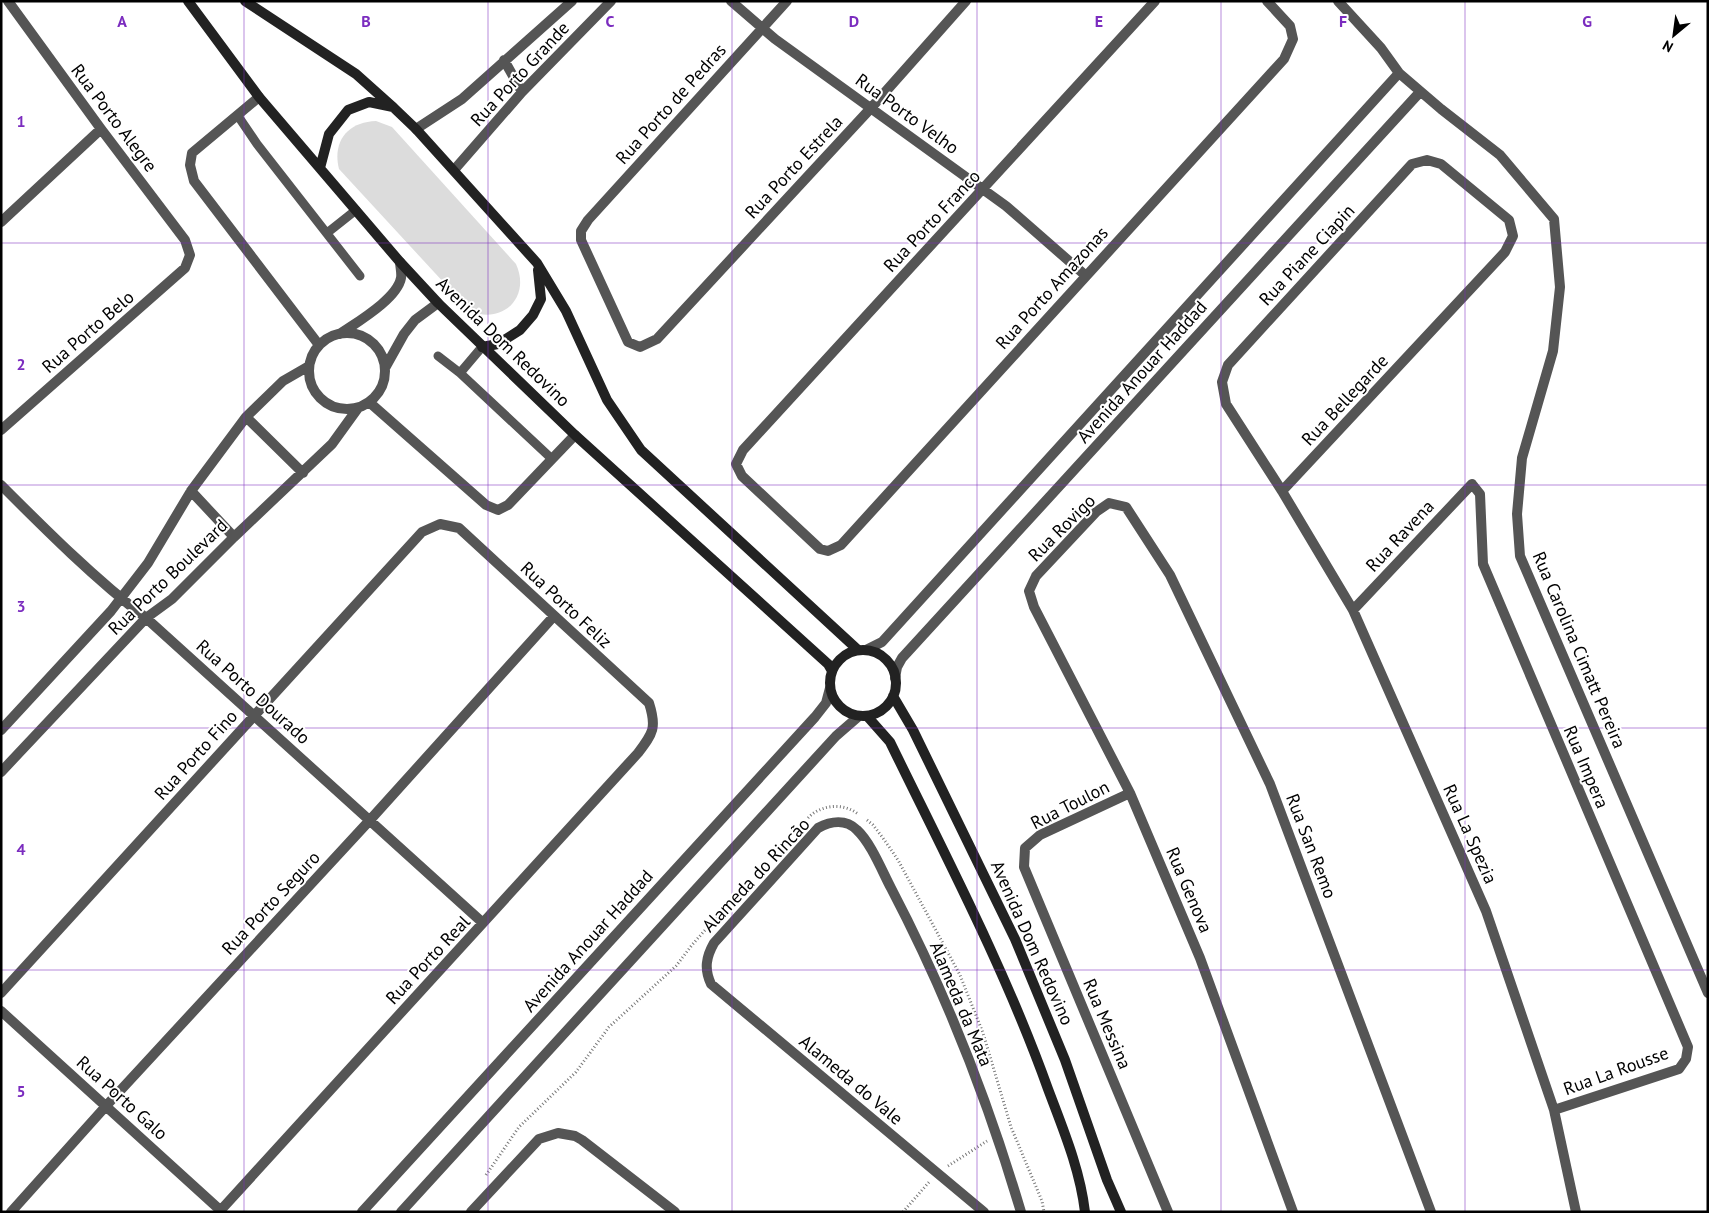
<svg xmlns="http://www.w3.org/2000/svg" width="1709" height="1213" font-family="'PT Sans',sans-serif">
	<style>
		.green { fill: #dcdcdc }
		.lines { fill: none; stroke-linecap: round; stroke-linejoin: round }
		.path { stroke: #777; stroke-width: 3; stroke-dasharray: 1 2.5; stroke-linecap: butt }
		.lane { stroke: #555; stroke-width: 9 }
		.street { stroke: #555; stroke-width: 10 }
		.secondary { stroke: #222; stroke-width: 10 }
		.grid { fill: none; stroke: #7b2cbf; stroke-width: 1; stroke-opacity: 0.55 }
		.labels { text-anchor: middle; stroke-width: 4; stroke-linejoin: round; paint-order: stroke }
		.street-label { font-size: 18px; fill: #000; stroke: #fff }
		.grid-label { font-size: 16px; text-anchor: middle; font-weight: bold; fill: #7b2cbf; stroke: #fff; stroke-width: 4; stroke-linejoin: round; paint-order: stroke }
	</style>
	<rect width="100%" height="100%" fill="#fff"/>
	<path class="green" d="M376,121L392,127L516,264C531,297 503,325 470,311L339,169C332,141 348,122 376,121Z"/>
	<g class="lines">
		<path class="path" d="M808,818C820,805 843,802 858,814
			M867,820L873,825L883,838L898,860L960,975L983,1033L1011,1127L1042,1201L1044,1212
			M948,1166L987,1141
			M486,1175L519,1127L576,1072L609,1027L676,966L692,945L727,905L738,895
			M903,1212L930,1181"/>
		<path class="lane" d="M238,116L257,144L360,276
			M327,233L356,210
			M482,347L460,373L552,459
			M438,356L460,373"/>
		<path class="street" d="M731,1L775,39L1006,206L1085,275
			M787,1L588,220L581,231V240L628,342L640,347L657,339L871,108L966,1
			M1155,1L743,450L736,464L742,476L820,549L828,551L841,545L1284,59L1293,39L1290,26L1267,1
			M1338,1L1381,48L1399,73L1441,109L1500,155L1554,219L1560,287L1553,351L1522,458L1517,514L1520,556L1708,993
			M504,60L522,92
			M259,97L192,153L190,165L194,181L319,345
			M416,129L462,99L572,1
			M454,170L522,92L611,1
			M1,222L101,129
			M309 371a38 38 0 1 1 76 0a38 38 0 1 1-76 0Z
			M340,334C357,322 397,299 401,278C402,273 400,266 400,262
			M385,368L404,334L415,320L438,303
			M369,402L486,505L498,510L508,505L575,435
			M246,417L303,473
			M1,430L185,268L190,255L185,240L101,129L8,1
			M1,485C47,531 94,578 146,618L483,923
			M191,491L234,537
			M1282,491L1505,252L1513,236L1509,220L1441,164L1427,160L1412,164L1228,365L1222,382L1226,404L1282,491L1353,610L1486,911L1554,1110L1576,1212
			M1353,610L1472,484L1480,494L1483,564L1688,1047L1686,1059L1679,1069L1554,1110
			M866,650L882,642L1399,73
			M895,678L897,667L902,658L1420,92
			M1,730L111,611L148,563L191,491L246,417L283,381L309,366
			M1,772L146,618L172,599L234,537L332,444L358,408
			M1130,793L1040,835L1025,848L1024,867L1168,1212
			M1,993L422,532L440,524L459,528L649,703C657,728 653,733 638,753L219,1212
			M1,1011L220,1210
			M11,1212L106,1106L370,820L554,616
			M362,1212L815,717L826,703L830,688
			M401,1212L836,736L859,716
			M471,1212L539,1139L558,1133L575,1136L582,1140L675,1212
			M984,1212L711,984C704,969 706,957 714,943L818,828C831,821 846,819 857,830C871,843 882,871 891,888C945,991 988,1101 1021,1212
			M1293,1212L1200,958L1130,793L1034,607L1029,591L1036,576L1096,512L1109,503L1126,507L1170,575L1270,784L1431,1212"/>
		<path class="secondary" d="M188,1L259,97L400,262L438,303L575,435L828,664L832,671
			M245,1L356,74L394,108L416,129L537,263L566,311L607,400L641,450L858,650
			M320,168L329,134L348,110L369,102L393,107
			M482,347L498,344L520,330L533,315L541,299L538,270
			M830 683a33 33 0 1 1 66 0a33 33 0 1 1-66 0Z
			M893,696L913,730L1015,939L1065,1060L1107,1180L1121,1212
			M867,716L890,742C946,857 1005,969 1048,1089C1063,1129 1080,1169 1085,1212"/>
	</g>
	<path class="grid" d="M244,1V1212M488,1V1212M732,1V1212M977,1V1212M1221,1V1212M1465,1V1212M1,243H1708M1,485H1708M1,728H1708M1,970H1708"/>
	<g class="labels">
		<g class="street-label">
			<text transform="translate(520 74) rotate(-47)" y="6">Rua Porto Grande</text>
			<text transform="translate(671 104) rotate(-48)" y="6">Rua Porto de Pedras</text>
			<text transform="translate(907 114) rotate(36)" y="6">Rua Porto Velho</text>
			<text transform="translate(114 118) rotate(53)" y="6">Rua Porto Alegre</text>
			<text transform="translate(794 167) rotate(-47)" y="6">Rua Porto Estrela</text>
			<text transform="translate(932 221) rotate(-47)" y="6">Rua Porto Franco</text>
			<text transform="translate(1307 255) rotate(-47)" y="6">Rua Piane Ciapin</text>
			<text transform="translate(1052 288) rotate(-48)" y="6">Rua Porto Amazonas</text>
			<text transform="translate(88 332) rotate(-41)" y="6">Rua Porto Belo</text>
			<text transform="translate(503 342) rotate(44)" y="6">Avenida Dom Redovino</text>
			<text transform="translate(1142 372) rotate(-48)" y="6">Avenida Anouar Haddad</text>
			<text transform="translate(1345 400) rotate(-47)" y="6">Rua Bellegarde</text>
			<text transform="translate(1062 528) rotate(-45)" y="6">Rua Rovigo</text>
			<text transform="translate(1400 536) rotate(-47)" y="6">Rua Ravena</text>
			<text transform="translate(168 577) rotate(-44)" y="6">Rua Porto Boulevard</text>
			<text transform="translate(566 605) rotate(43)" y="6">Rua Porto Feliz</text>
			<text transform="translate(1579 650) rotate(67)" y="6">Rua Carolina Cimatt Pereira</text>
			<text transform="translate(253 692) rotate(42)" y="6">Rua Porto Dourado</text>
			<text transform="translate(196 755) rotate(-48)" y="6">Rua Porto Fino</text>
			<text transform="translate(1586 767) rotate(67)" y="6">Rua Impera</text>
			<text transform="translate(1070 805) rotate(-27)" y="6">Rua Toulon</text>
			<text transform="translate(1470 834) rotate(66)" y="6">Rua La Spezia</text>
			<text transform="translate(1311 846) rotate(69)" y="6">Rua San Remo</text>
			<text transform="translate(756 875) rotate(-47)" y="6">Alameda do Rincão</text>
			<text transform="translate(1189 890) rotate(67)" y="6">Rua Genova</text>
			<text transform="translate(271 903) rotate(-47)" y="6">Rua Porto Seguro</text>
			<text transform="translate(588 941) rotate(-48)" y="6">Avenida Anouar Haddad</text>
			<text transform="translate(1032 943) rotate(66)" y="6">Avenida Dom Redovino</text>
			<text transform="translate(428 960) rotate(-47)" y="6">Rua Porto Real</text>
			<text transform="translate(961 1004) rotate(67)" y="6">Alameda da Mata</text>
			<text transform="translate(1107 1024) rotate(67)" y="6">Rua Messina</text>
			<text transform="translate(1616 1071) rotate(-20)" y="6">Rua La Rousse</text>
			<text transform="translate(851 1080) rotate(40)" y="6">Alameda do Vale</text>
			<text transform="translate(122 1098) rotate(42)" y="6">Rua Porto Galo</text>
		</g>
	</g>
	<g class="grid-label">
		<text x="122" y="27">A</text>
		<text x="366" y="27">B</text>
		<text x="610" y="27">C</text>
		<text x="854" y="27">D</text>
		<text x="1099" y="27">E</text>
		<text x="1343" y="27">F</text>
		<text x="1587" y="27">G</text>
		<text x="21" y="127">1</text>
		<text x="21" y="370">2</text>
		<text x="21" y="612">3</text>
		<text x="21" y="855">4</text>
		<text x="21" y="1097">5</text>
	</g>
	<rect width="1709" height="1213" fill="none" stroke="#000000" stroke-width="5"/>
	<g transform="translate(1674 35) rotate(209)" stroke="#ffffff" stroke-width="4" paint-order="stroke">
	<path d="M0-4L9 19L0 12L-9 19Z" fill="#000000"/>
	<text y="-8" font-size="14" font-weight="bold" text-anchor="middle" fill="#000000">N</text>
	</g>
</svg>
